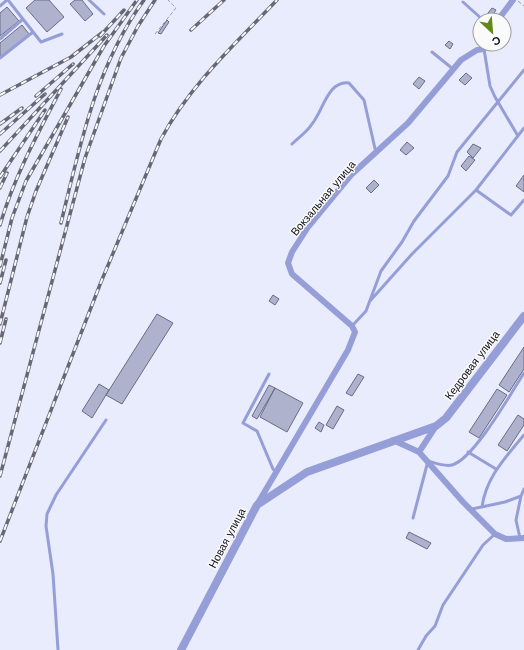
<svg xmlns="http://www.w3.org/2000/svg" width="524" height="650" font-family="'Work Sans',sans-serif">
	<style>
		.building { fill: #aeb2cd; stroke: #686c84 }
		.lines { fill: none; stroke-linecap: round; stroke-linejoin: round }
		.path { stroke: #9b9dac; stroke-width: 1; stroke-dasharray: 4 2; stroke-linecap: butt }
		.service { stroke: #969ed7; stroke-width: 3 }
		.minor { stroke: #969ed7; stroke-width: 6 }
		.tertiary { stroke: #969ed7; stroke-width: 8 }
		.rail-casing { stroke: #666875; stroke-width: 3.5 }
		.rail { stroke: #fafafa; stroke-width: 2; stroke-dasharray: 6; stroke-linecap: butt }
		.labels { text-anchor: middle; stroke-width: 3; stroke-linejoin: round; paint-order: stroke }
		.street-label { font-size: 11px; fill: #0e0f19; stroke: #fafafa }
	</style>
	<rect width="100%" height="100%" fill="#e9ecfd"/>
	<path class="building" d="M35,0H49L64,17L47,32L26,8Z
		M75,0H82L93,14L85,21L70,4Z
		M7,7L19,21L0,36V13Z
		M492,8L496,10L492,16L488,13Z
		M167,20L169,22L161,34L158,33Z
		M22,25L29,34L0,57V43Z
		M449,41L453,44L450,49L445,45Z
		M466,73L472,78L465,85L459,80Z
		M419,77L425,81L419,89L413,84Z
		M407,142L414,148L406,155L400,150Z
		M473,144L481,148L473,158L467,152Z
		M469,156L475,160L466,171L461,166Z
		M524,175V192L516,186Z
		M374,180L379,185L371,193L366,188Z
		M273,295L279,299L275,305L269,301Z
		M157,314L173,323L122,404L106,395Z
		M524,347V369L509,392L499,385Z
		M358,374L364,377L352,396L346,393Z
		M99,384L109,390L92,418L82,411Z
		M269,385L275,388L257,419L252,416Z
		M275,388L303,403L287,432L260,417Z
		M497,389L507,395L479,438L469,432Z
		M337,406L344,410L333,429L326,425Z
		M518,415L524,419V425L507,451L498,445Z
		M319,422L324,425L321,432L315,428Z
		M409,532L431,543L427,549L406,538Z"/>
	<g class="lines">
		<path class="path" d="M518,1L524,6
			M155,34L176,8L168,0"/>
		<path class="service" d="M8,0L41,42L62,34
			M89,0L104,14
			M463,2L483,20
			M0,6L7,0
			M0,39L23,19
			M484,49L490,86L495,97L518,136
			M432,52L453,69
			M0,58L33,32
			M292,144C298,138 307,132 312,124C323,111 328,80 349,83L364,100L376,153
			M476,190L511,215L524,200
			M370,301L412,254L476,190L524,128
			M352,326L366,311L381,271L402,242L414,221L448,176L457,152L524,70
			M269,374L243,423L257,431L273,469L276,472
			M468,452L496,469
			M482,507C486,477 506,457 524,435
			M472,509L505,502L521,496L524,489
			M413,518L428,461C435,463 445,467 452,465C474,459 511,393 524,373
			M520,538L516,520L521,496
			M58,650L53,574L46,526L47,514L56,495L106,420
			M418,650L426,636L435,626L443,605L483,545L495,534"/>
		<path class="minor" d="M498,20L513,0
			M393,440L419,452L463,502L495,534L506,539L524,538
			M419,452L436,426
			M258,503L348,350L355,332L352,326L292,274L288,263L292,252L308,227L351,175L408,123L461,60L477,50L484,49L485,44"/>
		<path class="tertiary" d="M181,650L257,505L307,472L436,426L446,418L524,316"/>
		<defs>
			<path id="rail" d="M191,30L224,0
				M100,36L124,10
				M0,95L71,57L103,32
				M36,96L73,64
				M0,124L22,108
				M0,134L45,94
				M0,151L107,35
				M0,177L45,110
				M0,188L7,173
				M61,223C80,145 96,66 144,0
				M0,225C14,177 38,133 61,89
				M0,266L12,218L26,181L104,46L137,0
				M0,283L6,260
				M0,324L27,217L36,191L68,117
				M0,343L6,319
				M0,476L85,158L121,58L138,26L155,0
				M0,541L101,282L161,139C190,85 235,44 277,0"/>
		</defs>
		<use href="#rail" class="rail-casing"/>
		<use href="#rail" class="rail"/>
	</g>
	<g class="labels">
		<g class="street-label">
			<text transform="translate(323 198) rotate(-50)" y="4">Вокзальная улица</text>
			<text transform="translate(472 365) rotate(-53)" y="4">Кедровая улица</text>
			<text transform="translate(227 538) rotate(-62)" y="4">Новая улица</text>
		</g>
	</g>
	<g transform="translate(492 32) rotate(154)"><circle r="19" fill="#fafafa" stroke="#9c9ca0"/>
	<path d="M0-3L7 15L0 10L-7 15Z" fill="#608915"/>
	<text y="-6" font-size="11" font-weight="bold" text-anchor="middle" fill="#0e0f19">С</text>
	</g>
</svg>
